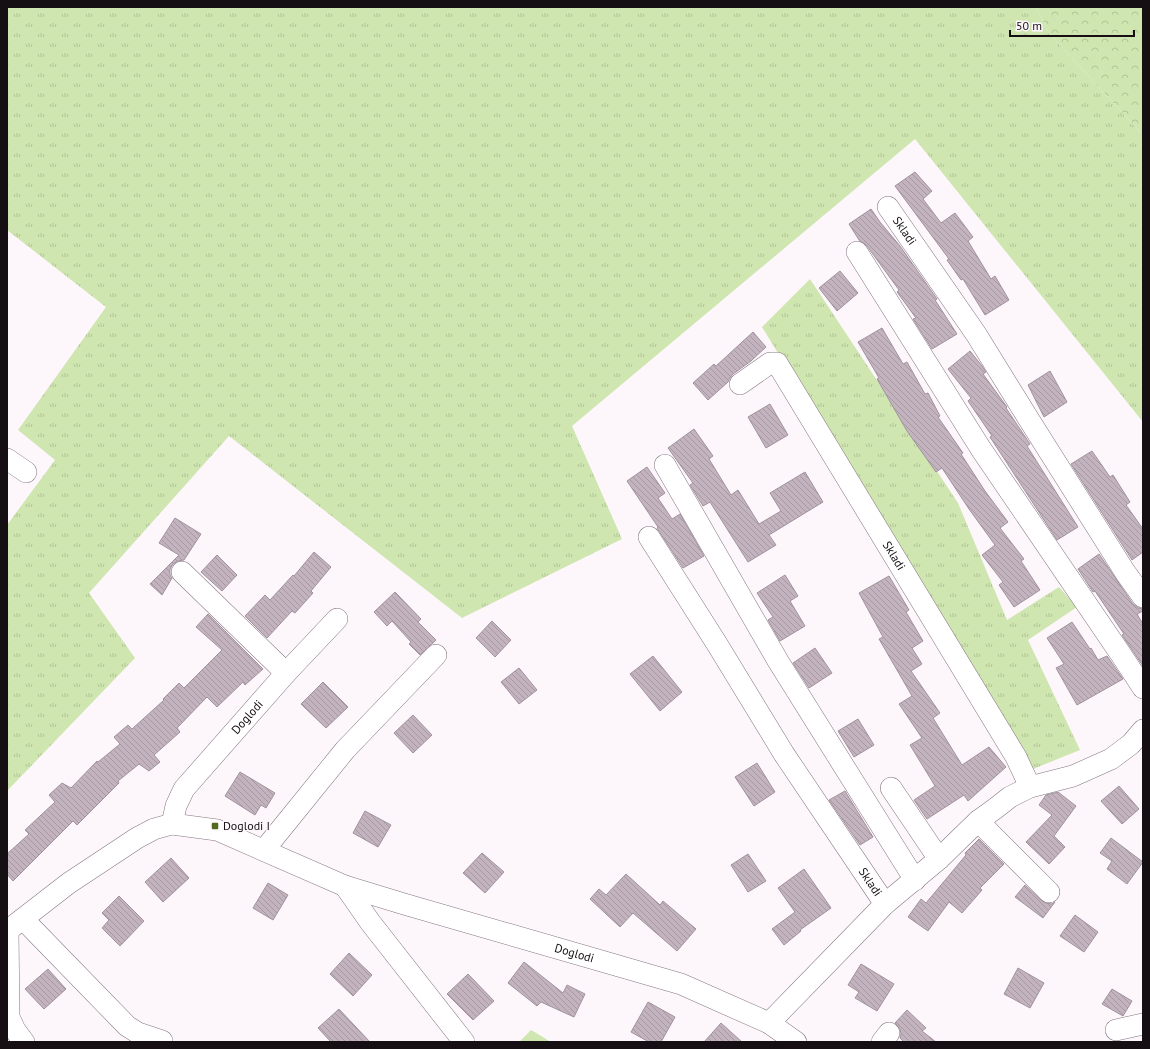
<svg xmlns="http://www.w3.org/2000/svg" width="1150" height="1049" font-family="'PT Sans',sans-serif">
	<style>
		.grass { fill: url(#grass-tufts) }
		.forest { fill: url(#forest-crowns) }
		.building { fill: url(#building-back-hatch); stroke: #a1929d }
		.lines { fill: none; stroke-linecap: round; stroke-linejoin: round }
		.minor-casing { stroke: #857681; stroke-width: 22 }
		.minor { stroke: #fff; stroke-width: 21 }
		.poi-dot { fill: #506b1d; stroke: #fdf7fc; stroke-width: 1.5 }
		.labels { text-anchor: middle; stroke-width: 3; stroke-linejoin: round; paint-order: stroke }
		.street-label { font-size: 12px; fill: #150f13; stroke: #fdf7fc }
		.poi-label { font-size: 12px; fill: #150f13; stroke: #fdf7fc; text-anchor: start }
	</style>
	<defs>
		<pattern id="grass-tufts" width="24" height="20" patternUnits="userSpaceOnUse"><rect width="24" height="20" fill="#cfe6b0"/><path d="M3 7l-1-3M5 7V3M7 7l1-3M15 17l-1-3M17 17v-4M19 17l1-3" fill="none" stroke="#b1c496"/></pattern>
		<pattern id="forest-crowns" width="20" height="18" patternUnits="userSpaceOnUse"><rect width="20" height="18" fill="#cfe6b0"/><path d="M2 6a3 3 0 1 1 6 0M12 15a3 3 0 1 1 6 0" fill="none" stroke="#b1c496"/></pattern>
		<pattern id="building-back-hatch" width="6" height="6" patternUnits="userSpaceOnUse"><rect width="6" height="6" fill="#c3b3bf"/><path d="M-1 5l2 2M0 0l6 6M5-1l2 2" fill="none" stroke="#a799a3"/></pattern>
	</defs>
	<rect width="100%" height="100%" fill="#fdf7fc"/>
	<path class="grass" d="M7,7H1036L1049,33L1143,135V422L915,139L572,426L622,539L462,618L229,436L89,593L135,658L7,791V525L55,460L18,430L106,307L7,230Z
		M810,279L958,503L1007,620L1059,587L1077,607L1028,640L1080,750L1033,769L762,327Z
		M531,1030L551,1042H519Z"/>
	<path class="forest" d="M1036,7H1143V135L1049,33Z"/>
	<path class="building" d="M915,172L932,191L923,199L941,223L955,213L973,237L968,241L991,279L995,276L1009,300L985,315L963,279L961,280L947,260L949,259L895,186Z
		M871,209L880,222L900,246L937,299L935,300L957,334L932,349L913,319L916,318L897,292L899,290L867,246L859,240L849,224Z
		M840,271L858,293L837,311L819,288Z
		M882,328L903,364L907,362L925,394L928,393L940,416L938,417L963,453L961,454L985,491L1008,522L1000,528L1024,559L1021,561L1040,590L1014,607L999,585L1003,582L982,555L995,545L969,509L942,468L936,472L907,431L877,379L879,378L858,342Z
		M753,332L766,347L751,361L733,374L729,379L728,382L708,400L693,383L714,364L716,366Z
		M970,351L982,366L986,372L983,374L1007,407L1006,408L1030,444L1027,446L1078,527L1057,540L990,437L992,436L968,401L971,398L948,369Z
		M1050,371L1067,402L1044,417L1028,385Z
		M770,404L788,435L766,448L748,417Z
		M694,429L713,456L709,459L731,495L738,490L759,524L781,511L770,493L805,472L823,502L769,535L776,545L748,562L710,502L703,506L690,485L693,483L668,448Z
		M1092,451L1110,477L1113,475L1130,502L1126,505L1143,529V552L1132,560L1071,464Z
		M647,467L665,493L658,498L672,519L680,514L704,556L683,568L657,528L658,527L627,481Z
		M175,518L201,534L184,560L178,561L173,564L170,569V575L172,578L162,595L150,584L179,555L159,543Z
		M314,552L331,567L311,591L313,593L295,613L292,611L267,638L245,616L265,595L270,600L293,575L294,576Z
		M1099,554L1133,604L1138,608L1143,609V611L1137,614L1143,624V666L1122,635L1124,634L1095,591L1093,592L1078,569Z
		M217,555L237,575L222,591L201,572Z
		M785,575L798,596L790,601L805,626L780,641L768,620L773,617L757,593Z
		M889,576L909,610L906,612L923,641L912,648L922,664L911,671L940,713L933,718L962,765L989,747L1006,767L968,801L964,795L927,819L914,800L935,786L910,745L922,738L899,704L912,696L879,639L883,637L859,593Z
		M395,592L421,619L418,622L436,640L420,655L409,644L411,642L392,621L387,626L374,612Z
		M208,614L263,669L245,685L243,682L217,707L207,697L177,728L180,732L154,755L160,762L149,771L139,764L118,781L119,783L77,825L73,821L13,881L7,874V854L29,834L25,830L55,802L49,795L62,783L71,788L97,761L98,762L120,744L114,737L128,725L132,729L164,700L163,699L179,683L184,688L222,650L196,627Z
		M492,621L511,640L495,657L476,638Z
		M1072,622L1090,649L1091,648L1098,660L1107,656L1123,679L1077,705L1056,668L1064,664L1047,638Z
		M815,648L832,673L809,688L793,663Z
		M653,656L682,692L660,711L630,674Z
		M519,668L537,690L519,704L501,682Z
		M323,682L348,707L326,728L301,704Z
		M413,715L432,735L413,753L394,733Z
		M858,719L874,745L854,757L838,731Z
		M757,763L775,792L754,806L735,777Z
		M240,772L275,793L266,808L261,805L255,815L225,796Z
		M1119,786L1139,809L1122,824L1101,801Z
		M845,791L873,837L860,845L829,800Z
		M1058,792L1076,806L1054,836L1065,847L1049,864L1026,842L1052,815L1039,805L1046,795Z
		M365,811L391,825L378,847L353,833Z
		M1111,838L1143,862L1127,884L1107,869L1112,861L1100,853Z
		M979,839L1004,864L980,888L982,890L962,913L949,902L928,931L908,917L921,899L926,903L966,855L965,853Z
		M482,853L504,872L485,893L463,873Z
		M748,854L766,881L748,892L731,865Z
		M171,858L189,878L163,902L145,882Z
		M804,869L831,908L800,930L801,931L784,945L772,929L795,912L778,888Z
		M626,874L660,905L663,901L696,929L677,951L633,913L620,927L590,899L599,889L606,895Z
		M268,883L288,895L273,920L253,908Z
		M1025,885L1041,900L1046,903L1052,904L1055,902L1043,918L1015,897Z
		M119,896L144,921L120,946L102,928L109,920L102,913Z
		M1075,915L1098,932L1084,952L1060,936Z
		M349,953L372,975L353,996L330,974Z
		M524,962L563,993L567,985L585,994L574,1017L541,1002L537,1006L508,983Z
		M861,964L894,984L877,1011L855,998L859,992L848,985Z
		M1018,968L1044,983L1030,1008L1004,994Z
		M48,969L66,989L44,1009L25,989Z
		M468,974L494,1001L473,1020L447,994Z
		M1112,989L1132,1001L1123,1016L1102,1004Z
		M648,1002L675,1017L661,1042H649L631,1032Z
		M339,1009L370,1042H331L318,1028Z
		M907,1010L926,1028L922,1031L936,1042H904L900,1038L901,1034L900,1029L895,1023Z
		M721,1023L742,1042H704Z"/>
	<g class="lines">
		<defs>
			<g id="minor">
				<path id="s1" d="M888,207L976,334L1028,418L1125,572L1143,597"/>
				<path d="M857,252L981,449L1122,656L1143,688"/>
				<path id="s2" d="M740,384L770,363H777L1016,757L1030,787"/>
				<path d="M7,459L26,472"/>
				<path d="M665,465L778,661L915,880"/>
				<path id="s3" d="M649,537L717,644L784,754L885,904"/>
				<path d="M182,572L286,673"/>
				<path d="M891,788L939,859"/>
				<path d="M978,821L1049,892"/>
				<path id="s4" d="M172,824L176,806L184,789L286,673L337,619"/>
				<path d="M264,850L345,750L436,655"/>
				<path d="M345,886L370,922L464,1042"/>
				<path d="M23,919L127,1026L138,1033L162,1041"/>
				<path id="s5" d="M7,931L69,883L137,838L154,829L172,824L217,830L345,886L404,904L681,984L769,1023L796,1042"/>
				<path d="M8,931L9,1017L15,1030L24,1042"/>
				<path d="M769,1023L885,904L939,859L978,821L996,808L1010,797L1030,787L1073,776L1111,759L1131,744L1143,730"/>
				<path d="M1116,1030L1143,1024"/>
				<path d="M882,1042L889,1033"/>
			</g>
		</defs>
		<use href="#minor" class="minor-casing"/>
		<use href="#minor" class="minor"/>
	</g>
	<rect class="poi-dot" x="211" y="822" width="8" height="8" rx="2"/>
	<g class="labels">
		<g class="street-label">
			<text dy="4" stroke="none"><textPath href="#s1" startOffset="29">Skladi</textPath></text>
			<text dy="4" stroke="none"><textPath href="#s2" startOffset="269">Skladi</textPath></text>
			<text dy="4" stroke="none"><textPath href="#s4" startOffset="133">Doglodi</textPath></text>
			<text dy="4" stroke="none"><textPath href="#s3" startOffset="410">Skladi</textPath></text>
			<text dy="4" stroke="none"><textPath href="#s5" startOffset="622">Doglodi</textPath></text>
		</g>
		<g class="poi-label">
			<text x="223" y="830">Doglodi I</text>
		</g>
	</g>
	<rect width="1150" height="1049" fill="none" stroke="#150f13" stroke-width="16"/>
	<path d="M1010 30v6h124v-6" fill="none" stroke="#150f13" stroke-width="2"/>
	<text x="1016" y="30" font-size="12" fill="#150f13" stroke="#fdf7fc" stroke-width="3" paint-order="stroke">50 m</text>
</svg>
